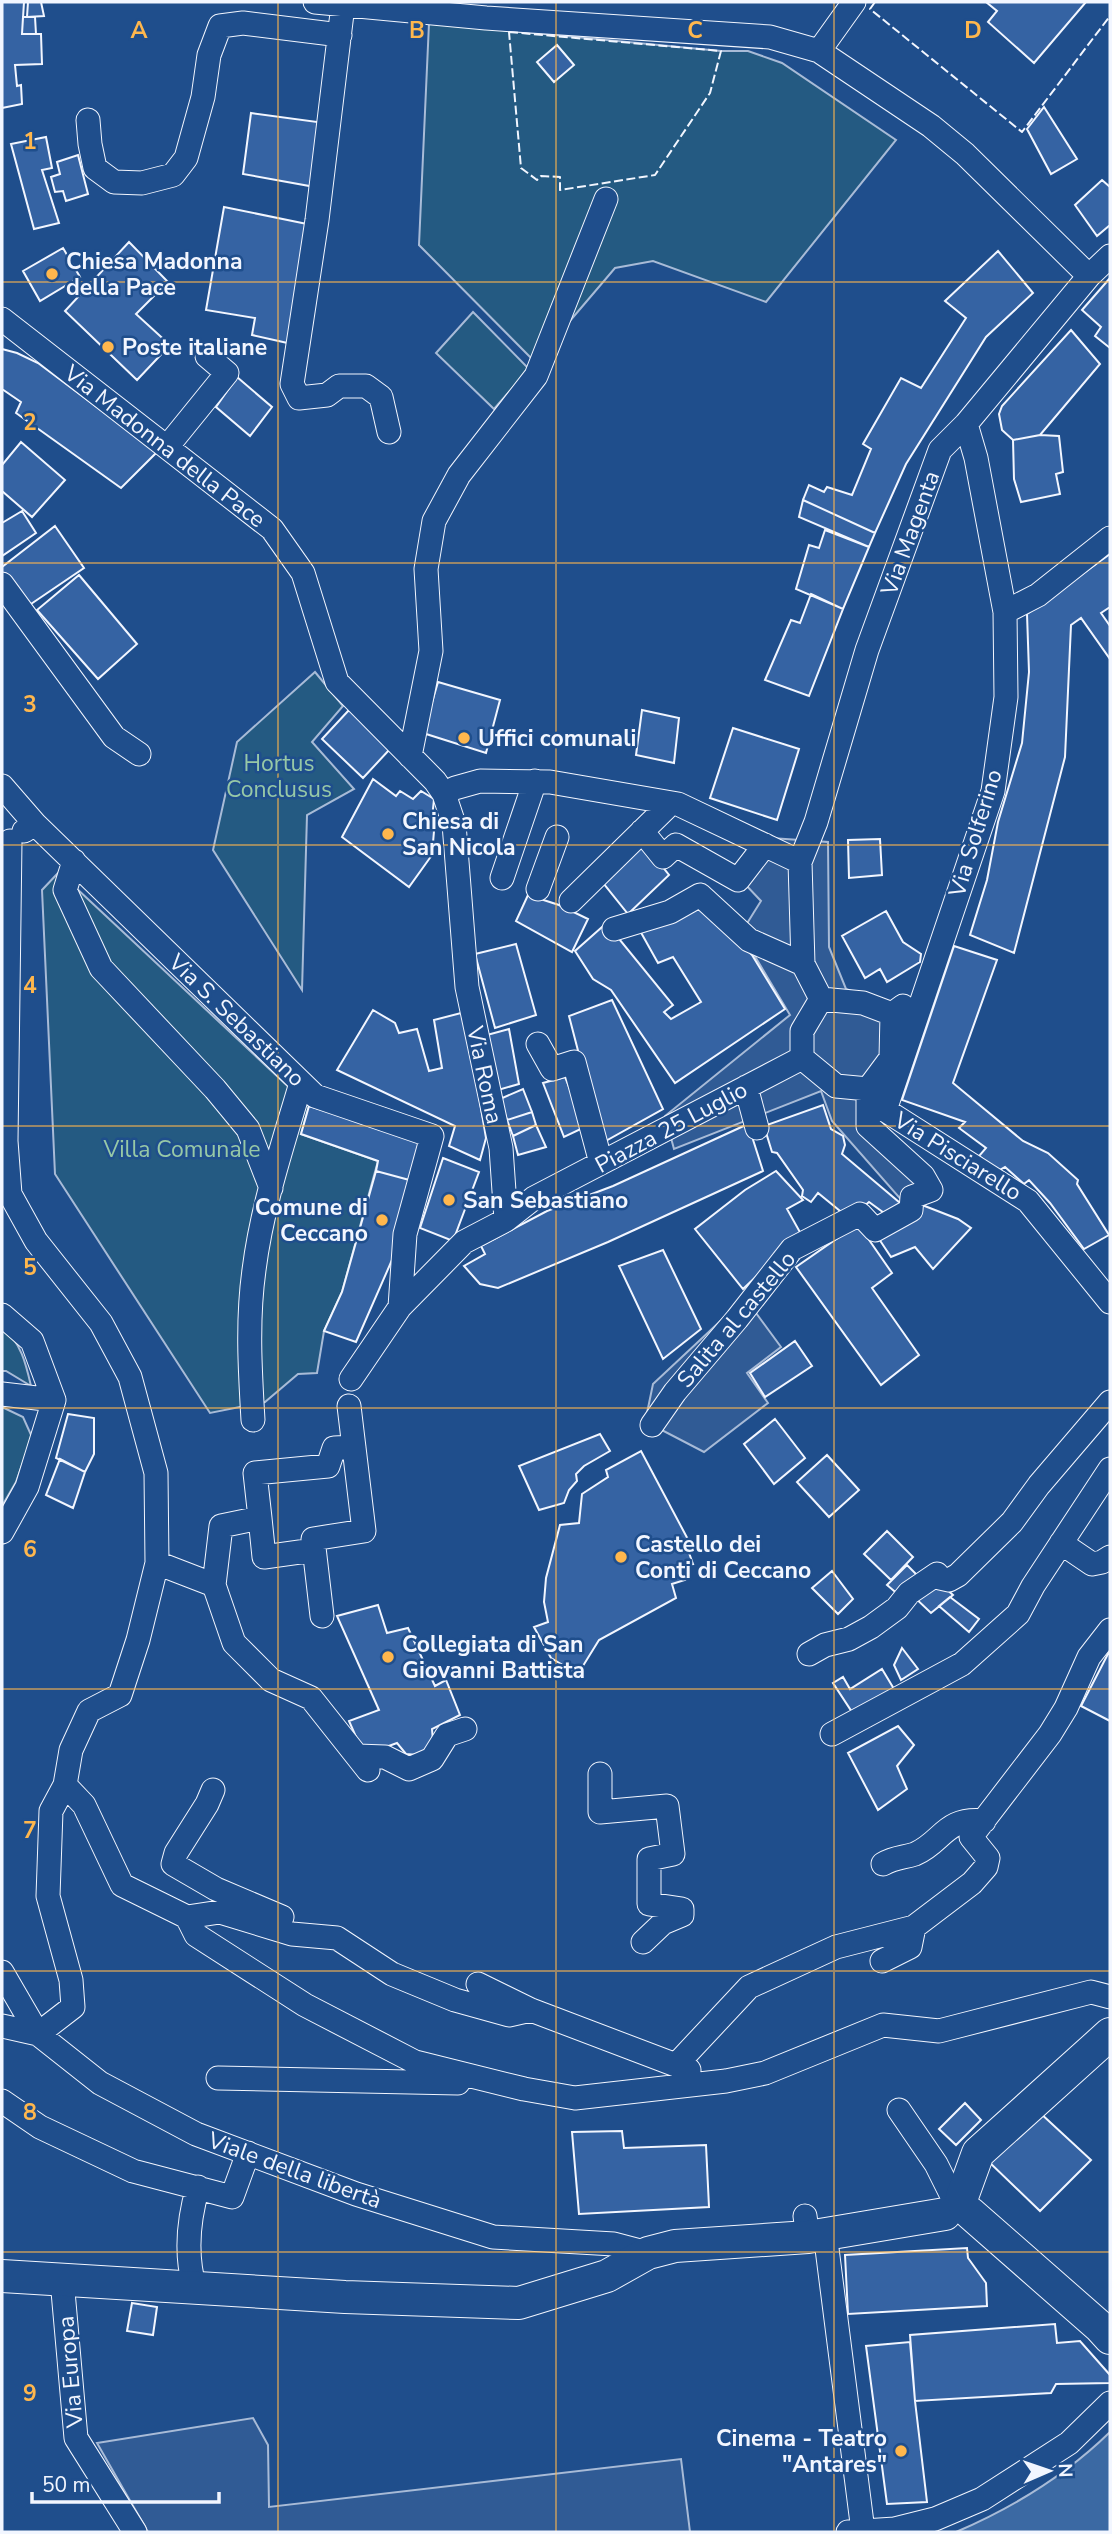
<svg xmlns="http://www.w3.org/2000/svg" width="1112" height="2534" font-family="'Nunito Sans',sans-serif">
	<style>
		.green { fill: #245a82; stroke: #a8bbd7; stroke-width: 2 }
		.parking { fill: #305b95; stroke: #a8bbd7; stroke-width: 2 }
		.water { fill: #3b69a3; stroke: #a8bbd7; stroke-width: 2 }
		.building { fill: #3563a3; stroke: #f2f6ff; stroke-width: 2 }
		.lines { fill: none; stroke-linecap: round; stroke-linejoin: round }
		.street-casing { stroke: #f2f6ff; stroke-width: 25 }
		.secondary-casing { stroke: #f2f6ff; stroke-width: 34 }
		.street { stroke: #1f4e8c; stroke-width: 23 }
		.secondary { stroke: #1f4e8c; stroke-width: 32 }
		.fence { stroke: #f2f6ff; stroke-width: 2; stroke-dasharray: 9 3.5; stroke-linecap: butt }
		.grid { fill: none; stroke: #ffb74d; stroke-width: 2; stroke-opacity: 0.55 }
		.poi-dot { fill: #ffb74d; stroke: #1f4e8c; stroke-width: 2.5 }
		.labels { text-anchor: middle; stroke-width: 5; stroke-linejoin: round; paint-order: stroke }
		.poi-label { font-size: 23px; font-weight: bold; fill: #f2f6ff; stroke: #1f4e8c; text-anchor: start }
		.street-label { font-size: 23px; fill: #f2f6ff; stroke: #1f4e8c }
		.park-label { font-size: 23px; fill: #97c8a6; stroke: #1f4e8c }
		.grid-label { font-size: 23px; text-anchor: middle; font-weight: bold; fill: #ffb74d; stroke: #1f4e8c; stroke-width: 5; stroke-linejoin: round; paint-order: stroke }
	</style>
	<rect width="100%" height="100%" fill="#1f4e8c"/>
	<path class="green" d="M429,23L721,51H748L782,63L896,140L766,302L653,261L615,268L535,362L419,245Z
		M473,312L529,369L494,409L436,353Z
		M315,672L343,706L312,742L354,789L307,815L302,990L213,850L237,742Z
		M59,872L309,1106L301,1134L378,1161L342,1292L324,1331L317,1373L298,1374L265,1402L210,1413L55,1174L42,890Z
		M2,1327C21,1342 26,1364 31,1386L6,1371H2Z
		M2,1407L23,1417L32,1437L16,1482L2,1506Z"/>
	<path class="parking" d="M771,838L828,842L829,947L846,989L909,1012L880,1107L884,1134L935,1179L904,1203L832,1121L821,1091L674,1149L665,1116L790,1015L741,933L761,901L742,881Z
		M745,1298L781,1347L747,1373L768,1403L704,1452L652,1425L647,1413L653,1384Z
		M253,2418L268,2445L269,2507L681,2459L690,2532H148L97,2443Z"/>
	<path class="water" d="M1110,2432V2532H956C1012,2508 1067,2474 1110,2432Z"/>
	<path class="building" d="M2,2H24L22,34H41L42,64L15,65L17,86L21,85L22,104L2,108Z
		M28,2H41L44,16L27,17Z
		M986,2H1086L1034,63L988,22L997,11Z
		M23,17H35L36,34H22Z
		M557,45L574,65L554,82L537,62Z
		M1044,107L1077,159L1051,174L1027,129Z
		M251,113L325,123L315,187L243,174Z
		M46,137L52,168L42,170L59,223L34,229L11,144Z
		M78,155L88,194L66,201L63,191L55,192L51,177L60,174L57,162Z
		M1102,180L1110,187V225L1097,236L1075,205Z
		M224,207L312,225L292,344L252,335L255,318L206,310Z
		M129,242L168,282L136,314L170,345L137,380L65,311Z
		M63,248L80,277L40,301L23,271Z
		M998,251L1033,293L986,337L906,464L875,533L803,500L809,485L824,492L827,487L852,495L871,449L863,444L901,378L921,388L966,318L945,301Z
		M1110,278V348L1095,336L1101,327L1082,310Z
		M1071,330L1100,364L1040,435L1013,440L1002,430L999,414L1002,406Z
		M2,349L17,353L38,363L157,452L121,488L16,413L21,402L2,389Z
		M237,377L272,407L250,436L216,407Z
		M1040,435L1059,436L1063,472L1056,474L1060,494L1021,502L1014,479L1013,440Z
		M21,442L65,480L32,517L2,491V465Z
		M803,500L875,533L869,547L799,517Z
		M22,511L36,533L2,556V523Z
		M55,526L84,568L28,606L2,574V567Z
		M825,530L869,547L843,609L796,589L809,545L819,548Z
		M1110,554V607L1101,613L1110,626V659L1081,618L1071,625L1065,757L1014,953L970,935L987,880L998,822L1022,743L1029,672L1027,614Z
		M79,575L137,644L98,679L37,610Z
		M811,594L843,609L809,696L765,680L791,620L800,623Z
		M438,682L500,700L486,753L423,733Z
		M349,710L390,749L363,778L322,739Z
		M642,710L679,718L674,763L636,755Z
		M733,728L799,749L777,820L710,798Z
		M373,779L396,796L400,791L413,799L421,791L434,799L431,829L434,831L432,855L409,887L342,837Z
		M880,839L882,875L849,878L848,840Z
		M642,841L669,875L628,914L600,879Z
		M528,895L559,905L588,919L572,952L516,921Z
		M701,905L752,955L785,1009L675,1083L611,990L593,979L575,951L602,927L620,940L673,1005L664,1012L671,1019L701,1002L673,957L658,963L639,929Z
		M886,911L903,942L921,954L920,962L887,982L880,969L865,978L842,936Z
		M516,944L536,1015L495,1028L475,954Z
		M954,946L997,960L953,1083L1023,1141L1048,1153L1078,1180L1077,1184L1109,1235L1084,1249L1050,1203L1029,1180L1024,1184L1005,1167L998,1171L979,1156L986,1148L959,1128L965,1122L902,1100Z
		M612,1000L663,1109L602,1143L569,1016Z
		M373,1010L395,1023L399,1033L417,1029L429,1071L442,1068L434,1020L465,1012L486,1138L480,1160L449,1146L455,1126L337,1070Z
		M509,1029L519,1084L498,1090L487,1035Z
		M565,1077L585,1127L564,1137L543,1083Z
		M523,1089L532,1112L507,1120L500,1099Z
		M823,1105L831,1129L843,1136L845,1145L842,1154L906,1208L891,1218L869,1202L854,1215H845L818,1193L811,1202L802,1196L803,1190L777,1153L772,1152L764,1126Z
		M309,1106L423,1140L413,1181L376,1171L378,1161L301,1134Z
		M532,1112L536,1125L513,1136L507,1120Z
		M748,1124L763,1171L608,1242L498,1288L480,1284L464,1266L485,1254L481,1246L547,1211L613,1186Z
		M536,1125L546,1147L518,1155L513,1136Z
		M443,1158L479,1172L453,1241L420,1228Z
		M376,1171L413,1181L392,1260L356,1342L324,1331L342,1292Z
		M776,1171L803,1200L787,1209L801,1234L743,1289L695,1229L745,1190Z
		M917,1203L958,1219L971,1228L933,1269L915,1247L891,1257L877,1236Z
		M858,1224L892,1273L872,1288L919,1355L881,1385L796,1267Z
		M663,1250L701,1329L663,1359L619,1266Z
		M795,1341L812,1366L765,1397L750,1373Z
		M68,1414L94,1418V1454L85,1472L56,1458Z
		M775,1419L805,1458L774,1484L744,1444Z
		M600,1434L610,1451L584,1466L576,1474L577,1481L569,1490L564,1503L539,1510L519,1466Z
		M641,1451L692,1547L688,1550L693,1564L678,1565L685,1580L672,1584L676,1598L599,1640L578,1674L551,1658L534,1627L548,1622L544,1602L546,1578L560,1525L579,1523L582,1494L608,1477L606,1470Z
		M827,1455L859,1490L829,1517L797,1482Z
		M60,1459L85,1472L73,1508L46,1495Z
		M887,1531L913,1557L891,1580L864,1554Z
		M907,1565L923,1581L900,1596L887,1585Z
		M832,1571L853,1599L838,1614L812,1588Z
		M935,1579L953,1595L931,1613L911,1594Z
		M950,1597L979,1619L969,1632L939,1606Z
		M378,1605L387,1633L408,1628L435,1686L446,1680L460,1715L432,1729L433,1741L427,1751L418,1755L406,1754L397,1743L364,1755L349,1721L379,1710L337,1616Z
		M902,1648L918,1669L901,1680L894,1665Z
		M1110,1650V1721L1081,1706Z
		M882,1669L894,1689L854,1715L833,1683L843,1677L850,1689Z
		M898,1726L914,1745L897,1766L907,1789L878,1810L848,1753Z
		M965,2103L981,2120L956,2145L939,2129Z
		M1038,2111L1091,2160L1040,2211L988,2161Z
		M622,2131L624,2148L706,2145L709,2207L579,2214L572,2132Z
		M967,2248L968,2258L986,2283L987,2306L848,2314L845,2255Z
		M132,2303L157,2307L153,2335L127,2331Z
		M1055,2324L1057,2343L1080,2341L1110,2375V2383L1056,2384L1051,2393L915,2401L910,2335Z
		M910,2342L915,2401L927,2502L887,2504L866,2346Z"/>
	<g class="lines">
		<defs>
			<path id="street" d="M315,2L486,18L770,37L819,51L931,126L965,154L1089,276
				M343,5L317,220L292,384L299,398L327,395L339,386H366L381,397L389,432
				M819,51L854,2
				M88,120L90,144L95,168L114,182L142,183L173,175L186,158L203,97L209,55L220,26L243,23L340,35
				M2,319L272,529L303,573L337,682L435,781L444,794L454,824L467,987L501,1148L506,1220
				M966,424L976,458L1005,612L1006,697L993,791L885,1110L1028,1201L1110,1302
				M167,447L227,373L207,356
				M2,584L114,737L139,754
				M1005,612L1038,595L1110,538
				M410,756L431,651L426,569L434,521L459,475L536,376L606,199
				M2,786L35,824L24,831
				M444,794L455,788L480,781L550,782L678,804L800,862
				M35,824L315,1096L432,1136L405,1234L400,1307
				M642,831L663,857L676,845L738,880L765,845
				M74,861L65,890L101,968L215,1089L248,1129L271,1188
				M502,878L535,781
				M538,889L557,837
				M571,901L671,803
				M614,929L670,912L700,895L749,940L803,964
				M821,999L803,964L800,862L816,822L867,650L940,450L966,424L1089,276L1110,256
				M821,999L863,1003L892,1014L903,1006
				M538,1044L552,1069L574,1062L601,1163
				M802,1058L836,1086L868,1089L891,1058L892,1014
				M802,1058V1031L821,999
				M746,1087L757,1128
				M2,1315L32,1341L54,1400L27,1487L2,1532
				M351,1379L400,1307L464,1242L506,1220L534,1198L802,1058
				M2,1394L54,1400
				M253,1420C250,1370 247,1320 254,1270C262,1206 283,1144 301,1083
				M652,1425L675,1392L737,1319L792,1249L860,1214L875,1230L911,1210L912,1197L931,1190L923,1176L868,1126V1089
				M260,1518L264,1557L314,1550
				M1061,1543L1092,1564L1102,1562L1110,1557
				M157,1563L214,1585L234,1643L271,1680L311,1698L368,1770
				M214,1585L221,1526L260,1518L255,1473L328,1466L334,1448L354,1447
				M322,1616L313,1539L364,1531L349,1406
				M809,1654L825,1645L849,1639L871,1627L897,1608L909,1593L937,1574L940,1578L949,1580L958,1575L1012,1522L1039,1485L1110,1402
				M832,1734L962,1664L1018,1614L1033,1586L1110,1469
				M357,1756L385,1757L409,1769L432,1759L447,1735L465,1729
				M600,1774V1812L667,1806L673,1854L649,1859V1904L682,1909V1915L663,1923L643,1942
				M65,1785L84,1805L122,1885L187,1917L196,1935L305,2005L415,2062L524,2089L575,2098L726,2081L765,2073L883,2025L939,2031L1091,1992L1110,1997
				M213,1790L207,1804L176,1853L173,1864L216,1889L282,1917
				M883,1864C895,1857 903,1858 915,1854C943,1842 944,1817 984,1821
				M187,1917L220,1912L292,1934L337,1938L392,1974L455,2000L509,2015L531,2010
				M882,1961L910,1947L914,1927
				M2,1972L38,2034L100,2083L196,2134L356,2194L493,2237L614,2244L648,2253
				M478,1984L531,2010L689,2070
				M2,2026L38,2034L73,2007L71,1980L48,1896L51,1811L65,1785L71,1750L89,1711L120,1695L138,1640L157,1563L156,1473L130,1377L101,1323L36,1241L10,1194L6,1141L10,841
				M676,2065L749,1987L836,1947L914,1927L972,1883L986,1867L988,1858L971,1837L1050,1734L1066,1708L1089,1657L1110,1630
				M218,2078L458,2083
				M2,2101L40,2127L133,2171L232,2197L248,2153
				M899,2110L936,2164L953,2198
				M805,2216L808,2237
				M825,2233L863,2531
				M62,2280L76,2438L135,2532
				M195,2289C185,2255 188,2221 198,2187
				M848,2532L895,2529L935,2519L982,2499L1069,2443L1110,2403"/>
			<path id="secondary" d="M962,2197L978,2153L1110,2034
				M970,2213L1100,2327L1110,2338
				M2,2276L345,2297L519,2303L607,2276L648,2253L675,2246L808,2237L945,2214"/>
		</defs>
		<use href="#street" class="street-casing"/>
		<use href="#secondary" class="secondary-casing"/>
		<use href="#street" class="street"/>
		<use href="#secondary" class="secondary"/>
		<path class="fence" d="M875,2L870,9L1022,132L1110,16
			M509,32L721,51L710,93L655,175L560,190V177L541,176L537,180L521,168Z"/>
	</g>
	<path class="grid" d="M278,2V2532M556,2V2532M834,2V2532M2,282H1110M2,563H1110M2,845H1110M2,1126H1110M2,1408H1110M2,1689H1110M2,1971H1110M2,2252H1110"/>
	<g class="poi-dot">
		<circle cx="52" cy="274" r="7"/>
		<circle cx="108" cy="347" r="7"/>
		<circle cx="464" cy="738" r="7"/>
		<circle cx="388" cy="834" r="7"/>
		<circle cx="449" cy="1200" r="7"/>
		<circle cx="382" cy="1220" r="7"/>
		<circle cx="621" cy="1557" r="7"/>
		<circle cx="388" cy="1657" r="7"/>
		<circle cx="901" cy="2451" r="7"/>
	</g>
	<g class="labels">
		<g class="poi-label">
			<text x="66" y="269">Chiesa Madonna<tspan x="66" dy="26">della Pace</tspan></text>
			<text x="122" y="355">Poste italiane</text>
			<text x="478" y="746">Uffici comunali</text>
			<text x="402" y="829">Chiesa di<tspan x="402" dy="26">San Nicola</tspan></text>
			<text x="463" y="1208">San Sebastiano</text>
			<text x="368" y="1215" text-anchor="end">Comune di<tspan x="368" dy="26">Ceccano</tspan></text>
			<text x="635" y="1552">Castello dei<tspan x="635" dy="26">Conti di Ceccano</tspan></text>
			<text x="402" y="1652">Collegiata di San<tspan x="402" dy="26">Giovanni Battista</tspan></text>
			<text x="887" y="2446" text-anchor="end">Cinema - Teatro<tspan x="887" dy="26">"Antares"</tspan></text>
		</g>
		<g class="street-label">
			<text transform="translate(165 446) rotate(38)" y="8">Via Madonna della Pace</text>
			<text transform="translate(910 533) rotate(-70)" y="8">Via Magenta</text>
			<text transform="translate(975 833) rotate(-73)" y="8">Via Solferino</text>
			<text transform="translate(237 1020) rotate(44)" y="8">Via S. Sebastiano</text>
			<text transform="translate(485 1075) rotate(78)" y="8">Via Roma</text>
			<text transform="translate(671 1127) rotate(-28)" y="8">Piazza 25 Luglio</text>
			<text transform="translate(958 1156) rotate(32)" y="8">Via Pisciarello</text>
			<text transform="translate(736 1319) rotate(-50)" y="8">Salita al castello</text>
			<text transform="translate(295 2170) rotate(20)" y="8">Viale della libertà</text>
			<text transform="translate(70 2372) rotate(-95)" y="8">Via Europa</text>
		</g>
		<g class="park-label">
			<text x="279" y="771">Hortus<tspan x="279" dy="26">Conclusus</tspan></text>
			<text x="182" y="1157">Villa Comunale</text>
		</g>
	</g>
	<g class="grid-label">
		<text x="139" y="38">A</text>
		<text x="417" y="38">B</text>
		<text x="695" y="38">C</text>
		<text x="973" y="38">D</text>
		<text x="30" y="149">1</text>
		<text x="30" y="430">2</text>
		<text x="30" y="712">3</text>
		<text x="30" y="993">4</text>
		<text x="30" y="1275">5</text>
		<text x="30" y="1557">6</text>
		<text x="30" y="1838">7</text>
		<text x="30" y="2120">8</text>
		<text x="30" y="2401">9</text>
	</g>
	<rect width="1112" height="2534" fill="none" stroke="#f2f6ff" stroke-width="7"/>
	<g transform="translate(1049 2471) rotate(88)" stroke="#1f4e8c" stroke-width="5" paint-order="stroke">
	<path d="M0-5L12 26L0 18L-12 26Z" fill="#f2f6ff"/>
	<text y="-10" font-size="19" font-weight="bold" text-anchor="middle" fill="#f2f6ff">N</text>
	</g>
	<path d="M32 2492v10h187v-10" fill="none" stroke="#f2f6ff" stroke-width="3.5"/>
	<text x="42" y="2492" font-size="21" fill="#f2f6ff" stroke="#1f4e8c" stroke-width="5" paint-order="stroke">50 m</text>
</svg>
